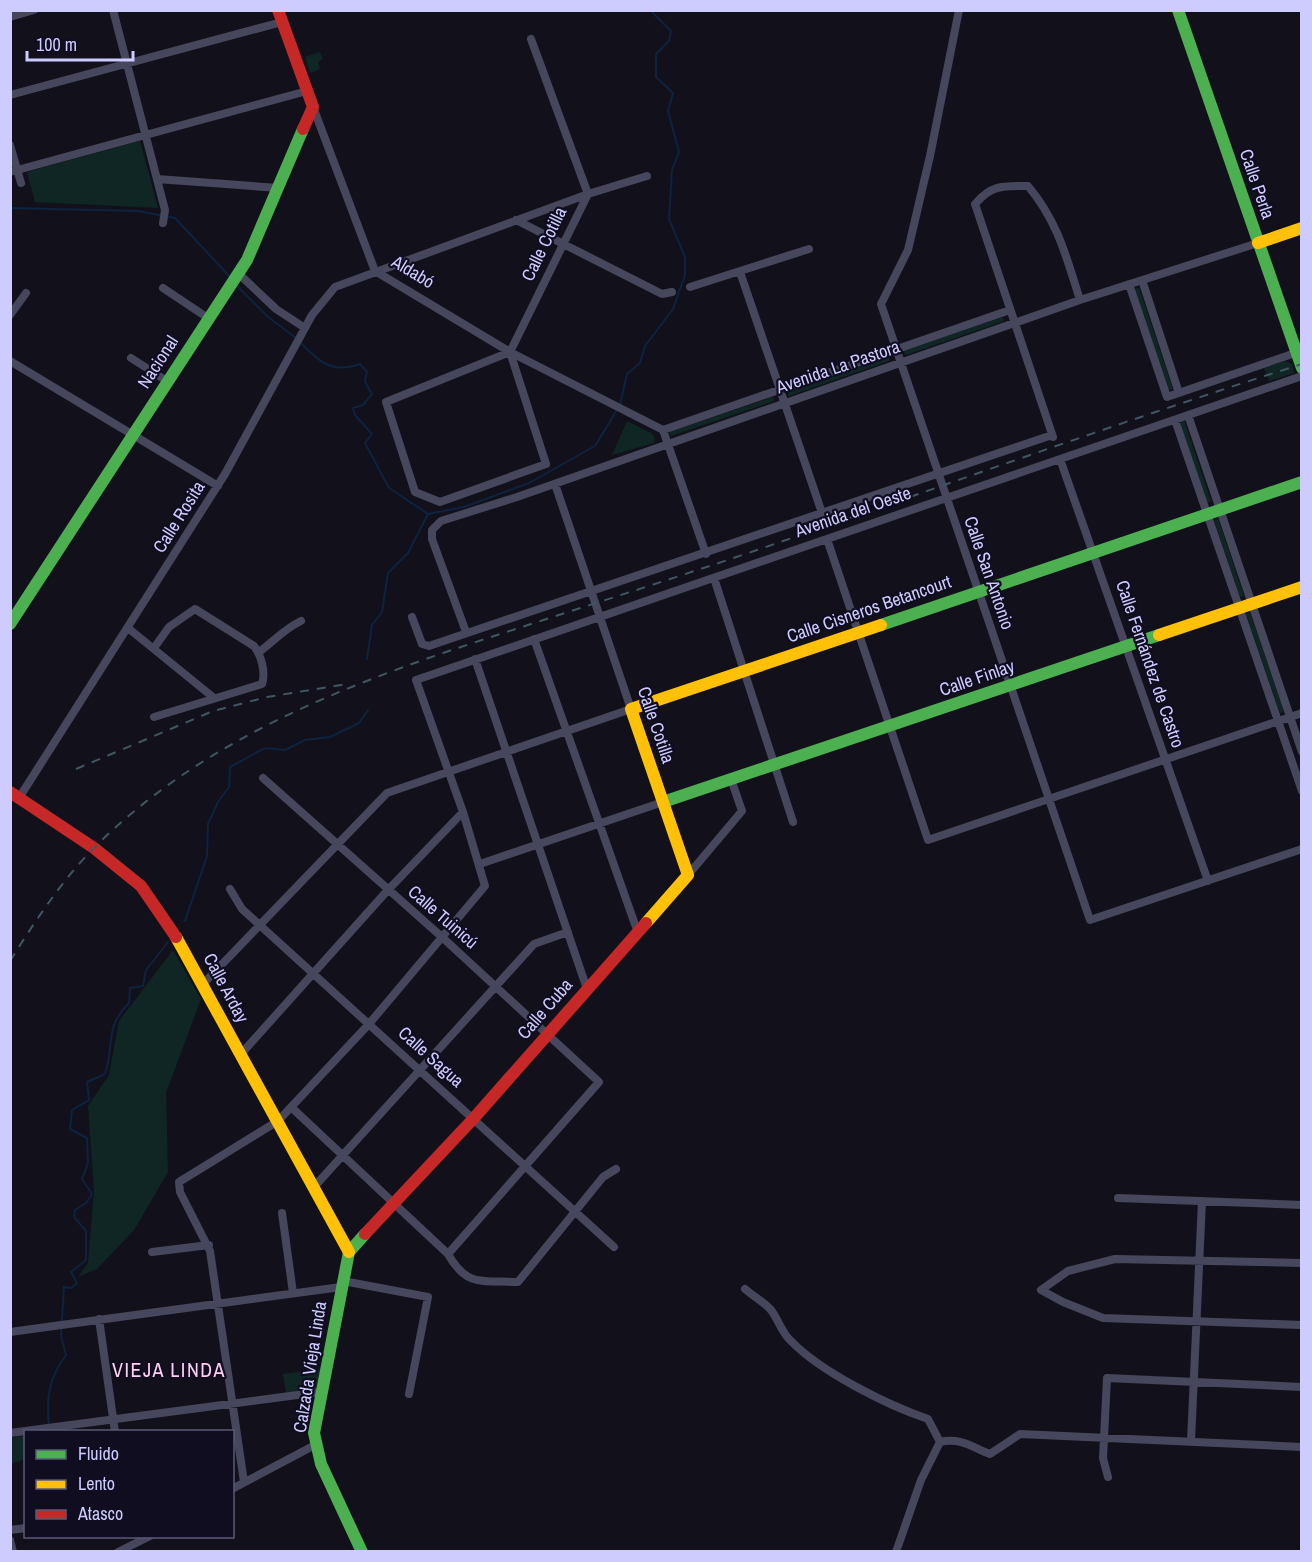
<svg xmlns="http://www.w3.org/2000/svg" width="1312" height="1562" font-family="'Archivo Narrow',sans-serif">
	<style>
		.green { fill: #102625 }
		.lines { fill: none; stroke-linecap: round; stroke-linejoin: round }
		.stream { stroke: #0d233f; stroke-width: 2 }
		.street { stroke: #46475c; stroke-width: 8 }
		.fast { stroke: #4caf50; stroke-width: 12 }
		.slow { stroke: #ffc107; stroke-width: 12 }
		.jam { stroke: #c62828; stroke-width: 12 }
		.rail { stroke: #405763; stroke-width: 2; stroke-dasharray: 9 8; stroke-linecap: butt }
		.labels { text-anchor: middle; stroke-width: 4.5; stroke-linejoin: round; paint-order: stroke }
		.street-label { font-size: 18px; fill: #ceccfe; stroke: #0f0d1f }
		.neighbourhood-label { font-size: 20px; letter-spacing: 1.5px; fill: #fecef0; stroke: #0f0d1f }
	</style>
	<rect width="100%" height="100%" fill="#12111b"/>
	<path class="green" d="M320,52L323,59L318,62L320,69L310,73L305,57Z
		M140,141L158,208L35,202L27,172Z
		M1139,288L1173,389L1168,390L1134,289Z
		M1003,317L1004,321L906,355L903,351Z
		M889,357V361L789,396L787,392Z
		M1285,361L1292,364L1294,373L1269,381L1264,368Z
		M773,397L774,401L671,436L669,432Z
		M1184,420L1211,501L1207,503L1180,422Z
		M627,421L651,433L655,438L654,443L612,455Z
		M1218,518L1244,596L1240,597L1214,520Z
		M1250,612L1284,711L1280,713L1246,614Z
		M173,950L201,999L166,1093L168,1172L134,1230L97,1269L78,1277L88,1263L94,1191L88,1106L109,1075L119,1021Z
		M322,1369L319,1389L286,1393L283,1374Z
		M25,1436V1459L11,1464V1438Z"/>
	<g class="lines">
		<path class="stream" d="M10,208L138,211L175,218L230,277
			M235,284L268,317L296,338
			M300,342C319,362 332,374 360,364L367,372L365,382L372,394L363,405L353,408L355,415L372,434L365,443L389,488L428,514L464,507L529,483L595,446L617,410
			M620,405L627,374L640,363L645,346L673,309L685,275V257L669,219L672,170L679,152L668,111L673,93L656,77V54L669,41L671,31L650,10
			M367,659L372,625L382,612L388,573L408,553L428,514
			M185,921L207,856L208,824L218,802L229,787L230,767L265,748L285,750L305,740L330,737L359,723L368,710
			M49,1426C46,1397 49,1378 66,1355L61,1336L64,1287L71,1288L77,1283L71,1272L86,1260V1231L74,1217L75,1210L86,1203L92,1194L82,1179L88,1163L87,1138L70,1129L72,1110L89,1100L87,1082L105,1074C115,1043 104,1028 129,1003L130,988L143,986L146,970L168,942"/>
		<path class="street" d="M113,10L165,210L163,223
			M959,10L930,156L908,250L881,304L1090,920L1302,849
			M10,17L34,10
			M10,95L282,22
			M313,107L375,271L510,352L663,430L706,554
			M10,145L21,183
			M10,172L307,91
			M157,179L279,188
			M516,220L662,294L672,292
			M740,272L822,513
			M239,274L276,309L305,328
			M1142,280L1179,393
			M1129,284L1167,397L1301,351
			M690,287L809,249
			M163,288L208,318
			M10,315L26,293
			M510,352L386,402L415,492L440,502L546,464L510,352L588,194L531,39
			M131,358L167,381
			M10,361L218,486
			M1188,415L1302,752
			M1175,420L1302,791
			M663,430L1010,310
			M1053,437L975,204C992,184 1004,186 1028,186C1058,222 1066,256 1080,300
			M1060,459L1208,881
			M827,539L928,840L1302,713
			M714,578L793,822
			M412,617L422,644L429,646L1052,435
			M128,628L214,698
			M466,632L432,539V530L441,521L517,497L1080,300L1258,243
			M534,639L637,930
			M259,652C274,641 284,629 301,621
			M475,659L587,989
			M154,717L262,684C266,672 261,655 254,646L195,609L169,627L154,648
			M263,778L443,938L599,1082L448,1254
			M19,798L225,474L312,315L335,287L588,194L647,176
			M480,864L663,802
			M688,875L742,811L731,779
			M230,889L242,909L614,1247
			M204,983L387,793L631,709L555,484
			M241,1054L387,891L463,812
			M291,1107L448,1254C467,1288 483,1280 518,1282L603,1177L616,1169
			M314,1187L534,944L568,932
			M1118,1198L1302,1205
			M282,1213L293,1293
			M152,1252L209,1245
			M1302,1263L1115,1259L1068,1271L1041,1290L1063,1302L1103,1318L1302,1325
			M343,1281L428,1297L409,1394
			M745,1289C753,1296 764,1302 771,1310C778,1319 782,1333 791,1341C821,1372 887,1405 928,1419L940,1442
			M99,1319L115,1432
			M10,1332L341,1287
			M10,1433L320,1392
			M1191,1441L1202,1201
			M940,1442C960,1437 972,1447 990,1454L1020,1434L1302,1447
			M1108,1477L1103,1458L1107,1378L1302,1387
			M244,1482L210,1251L180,1192L179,1182L278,1121L369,1024L485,886L463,812L416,680L1302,376
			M232,1489L315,1445
			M10,1530L26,1528
			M10,1540L13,1552
			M118,1552L150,1536
			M896,1552L921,1480L940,1442"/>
		<path class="fast" d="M1178,10L1302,368
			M10,624L247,260L303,129
			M881,625L1302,482
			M663,802L1159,635
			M362,1552L321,1464L314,1433L349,1252L365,1234"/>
		<path class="slow" d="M1258,243L1302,228
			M1159,635L1302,587
			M646,923L688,875L631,709L881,625
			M176,937L349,1252"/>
		<path class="jam" d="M278,10L313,107L303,129
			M10,792L94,848L141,886L176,937
			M365,1234L474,1118L646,923"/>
		<path class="rail" d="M76,769L213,711L267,697L347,684
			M10,961C37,918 66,874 103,839C221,726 376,674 528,625C605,600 681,576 757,550C938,488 1119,422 1302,364"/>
	</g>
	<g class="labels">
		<g class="street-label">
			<text transform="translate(1257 184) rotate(71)" y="6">Calle Perla</text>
			<text transform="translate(544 244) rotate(-64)" y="6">Calle Cotilla</text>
			<text transform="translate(413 272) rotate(31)" y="6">Aldabó</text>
			<text transform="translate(158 362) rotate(-57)" y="6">Nacional</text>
			<text transform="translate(838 367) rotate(-19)" y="6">Avenida La Pastora</text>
			<text transform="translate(853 512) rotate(-19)" y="6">Avenida del Oeste</text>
			<text transform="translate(179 517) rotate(-58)" y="6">Calle Rosita</text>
			<text transform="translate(989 573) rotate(71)" y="6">Calle San Antonio</text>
			<text transform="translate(869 609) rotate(-19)" y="6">Calle Cisneros Betancourt</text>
			<text transform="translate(1150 664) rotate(71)" y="6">Calle Fernández de Castro</text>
			<text transform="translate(977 678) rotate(-19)" y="6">Calle Finlay</text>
			<text transform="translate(656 725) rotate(71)" y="6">Calle Cotilla</text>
			<text transform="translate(443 917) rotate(41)" y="6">Calle Tuinicú</text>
			<text transform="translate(226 988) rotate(62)" y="6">Calle Arday</text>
			<text transform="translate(545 1009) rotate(-49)" y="6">Calle Cuba</text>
			<text transform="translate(431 1057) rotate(42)" y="6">Calle Sagua</text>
			<text transform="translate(310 1367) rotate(-81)" y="6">Calzada Vieja Linda</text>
		</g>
		<g class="neighbourhood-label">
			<text x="169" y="1377">VIEJA LINDA</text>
		</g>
	</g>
	<rect width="1312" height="1562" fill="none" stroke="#ceccfe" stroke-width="24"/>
	<rect x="24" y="1430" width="210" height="108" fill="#0f0d1f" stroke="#5b5978" stroke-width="1.5"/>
	<rect x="36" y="1450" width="30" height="9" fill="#4caf50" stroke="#5b5978" stroke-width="1.5"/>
	<text x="78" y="1460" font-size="18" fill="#ceccfe">Fluido</text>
	<rect x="36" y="1480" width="30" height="9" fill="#ffc107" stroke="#5b5978" stroke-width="1.5"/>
	<text x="78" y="1490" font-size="18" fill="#ceccfe">Lento</text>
	<rect x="36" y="1510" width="30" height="9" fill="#c62828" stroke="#5b5978" stroke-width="1.5"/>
	<text x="78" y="1520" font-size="18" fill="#ceccfe">Atasco</text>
	<path d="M27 51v9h106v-9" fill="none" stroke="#ceccfe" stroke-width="3"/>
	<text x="36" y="51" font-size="18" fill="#ceccfe" stroke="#0f0d1f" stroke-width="4.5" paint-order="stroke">100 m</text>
</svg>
